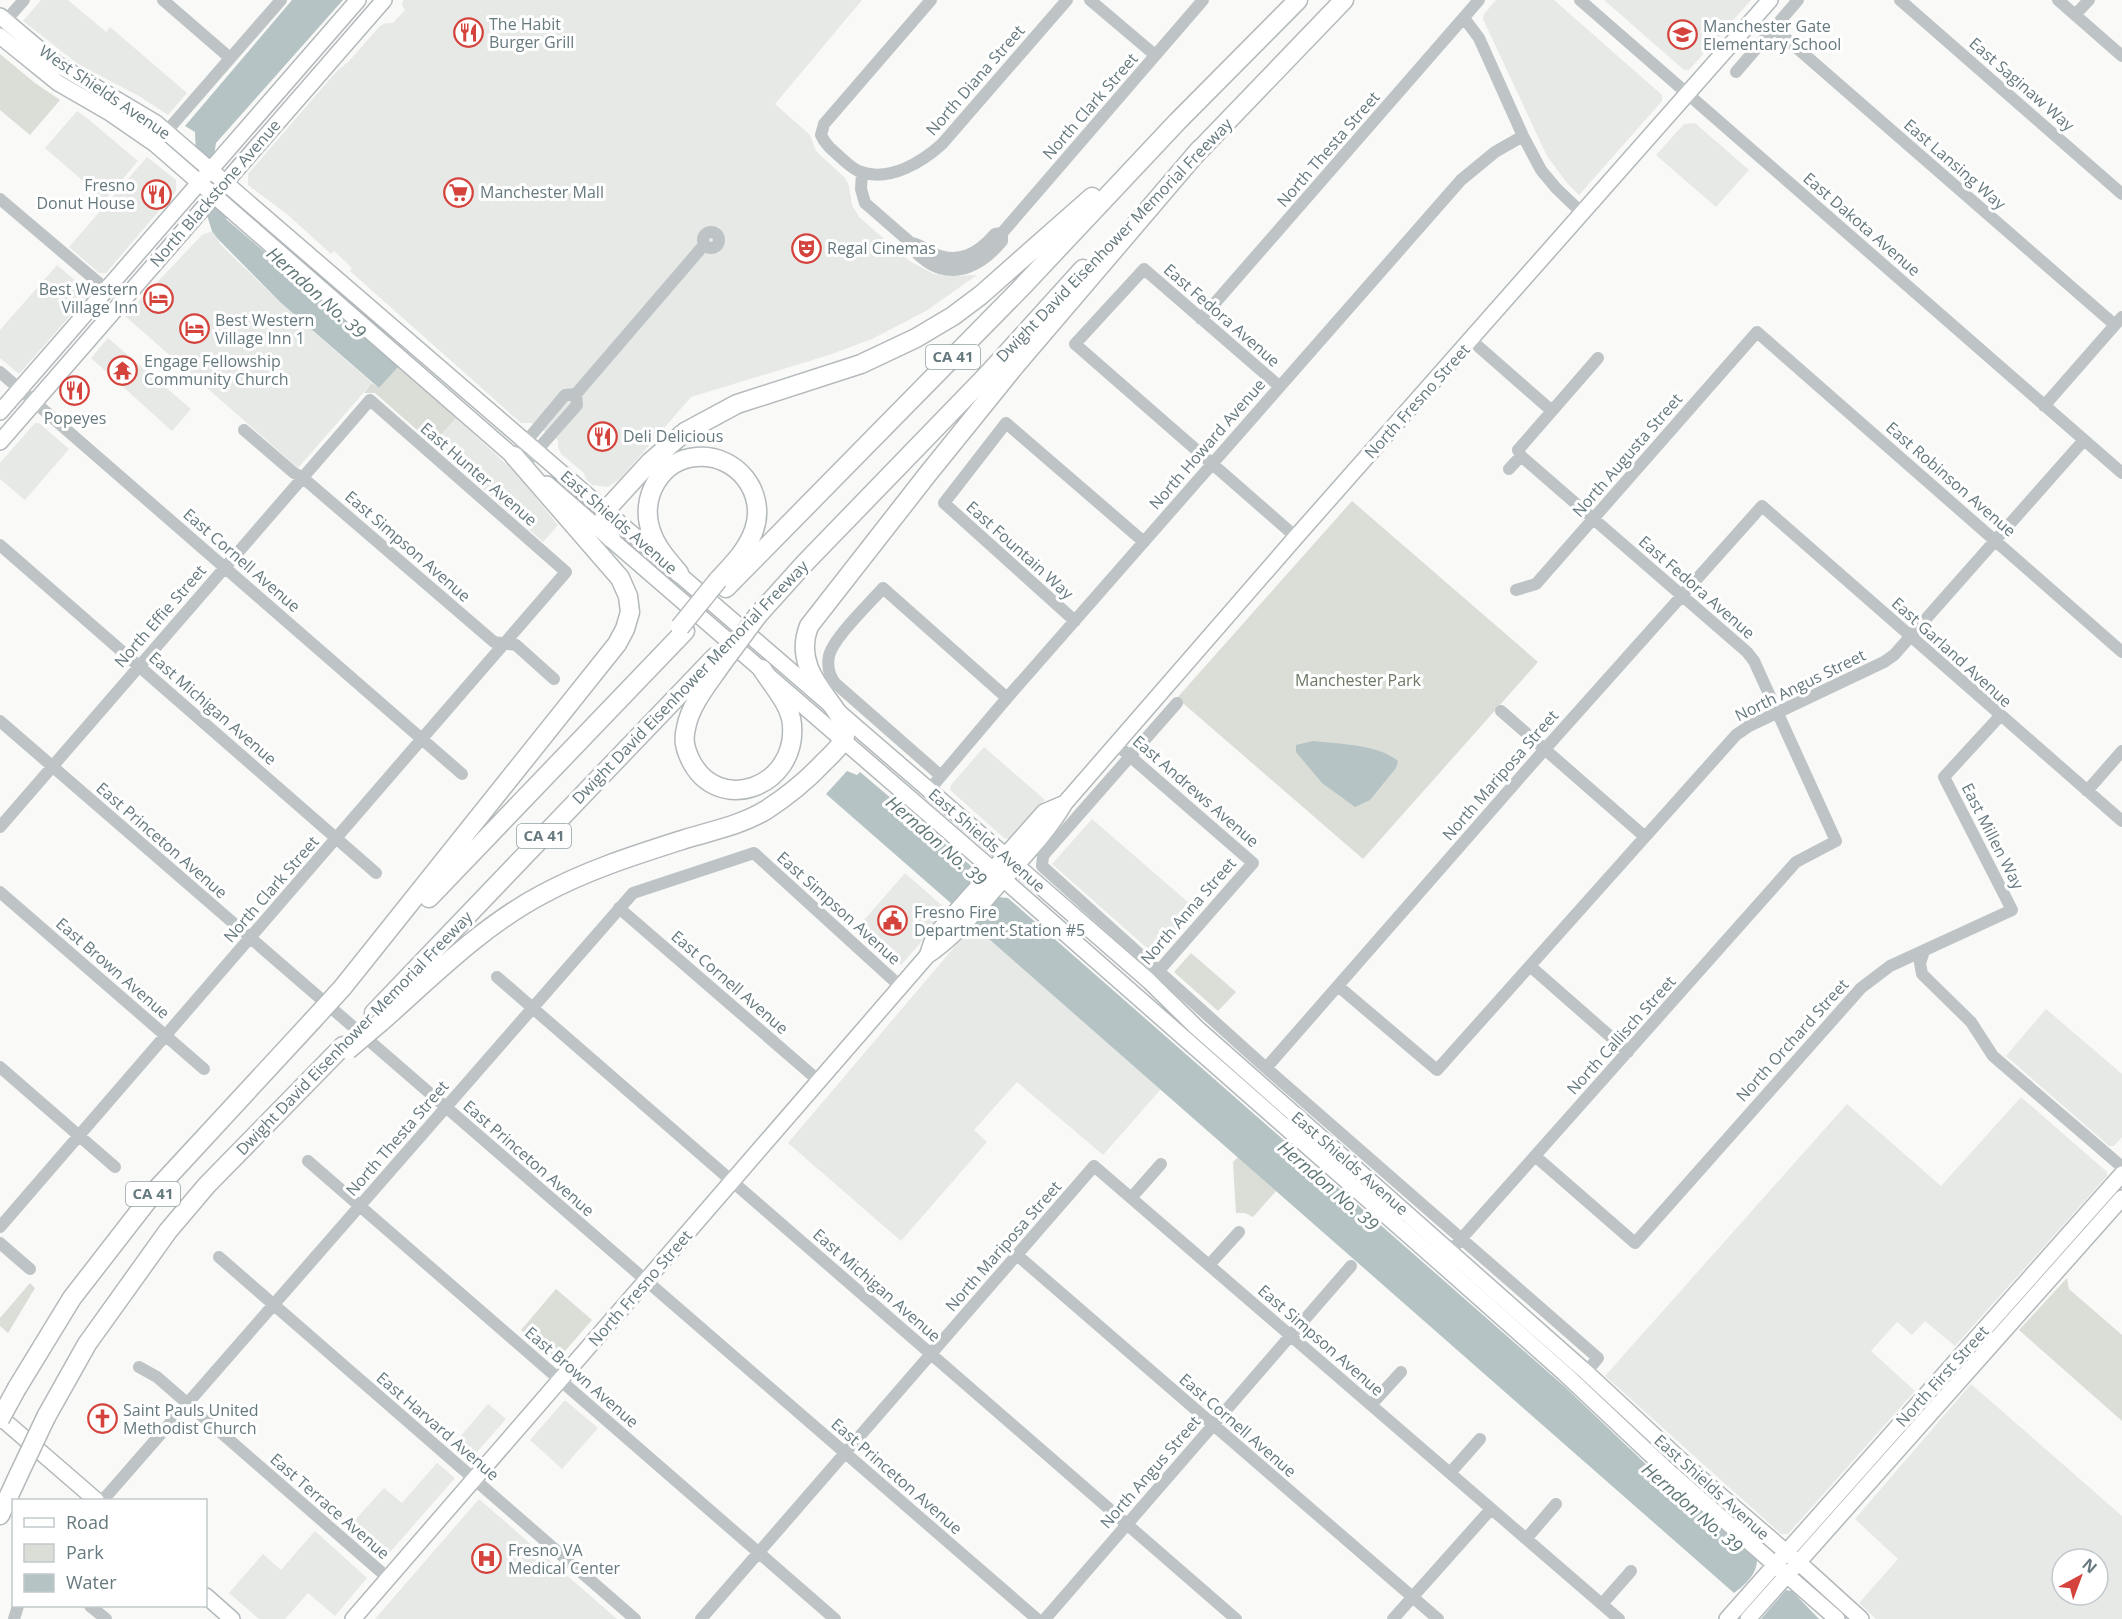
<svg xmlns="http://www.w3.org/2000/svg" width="2122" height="1619" font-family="'Open Sans',sans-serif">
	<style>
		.built { fill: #e7e9e7; fill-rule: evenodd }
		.green { fill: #daded7 }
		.water { fill: #b5c3c4 }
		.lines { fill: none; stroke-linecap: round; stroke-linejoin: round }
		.major-casing { stroke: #b2b8bb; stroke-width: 18 }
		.highway-casing { stroke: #b4b9bb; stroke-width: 21 }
		.minor { stroke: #bec4c6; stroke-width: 12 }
		.major { stroke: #fff; stroke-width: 15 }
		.highway { stroke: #fff; stroke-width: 18 }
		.highway-bridge-casing { stroke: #b4b9bb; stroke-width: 21; stroke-linecap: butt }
		.highway-bridge { stroke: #fff; stroke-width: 18 }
		.labels { text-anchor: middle; stroke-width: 6; stroke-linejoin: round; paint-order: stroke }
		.shield { fill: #fff; stroke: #94a1a5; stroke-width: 1.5 }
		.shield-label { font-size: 15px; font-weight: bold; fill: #66797f }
		.poi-label { font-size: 16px; fill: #66797f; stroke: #fff; text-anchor: start }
		.street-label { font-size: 16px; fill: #66797f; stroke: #fff }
		.park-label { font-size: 16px; fill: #6c7865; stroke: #fff }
		.water-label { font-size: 18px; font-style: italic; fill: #617779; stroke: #fff }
	</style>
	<rect width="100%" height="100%" fill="#f9f9f7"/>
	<path class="built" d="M41,0H68L106,32L110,27L187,93L168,115L139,96L78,64L23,21Z
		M403,0H862L775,104L810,135L816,151L845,178L849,186L852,205L859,217L911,262L934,274L953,276L977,275L926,311L872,339L829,355L691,397L620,479L608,487L592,485L586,479L584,473L561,454L558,447V440L531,423H521L350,271L352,268L334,251L331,254L288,215L248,185V174L336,72L349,61L380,26L386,23H393L405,10L402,5Z
		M1496,0H1554L1662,95V101L1579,195L1567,183L1547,156L1483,19L1484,14Z
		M1604,0H1751L1689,70H1684Z
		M77,111L87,118L138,161L105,200L45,148Z
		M1695,123L1749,170L1716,207L1656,155L1684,124Z
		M147,157L176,180V191L106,273H99L69,247Z
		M212,231L222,246L280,302L372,383L298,468L125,316L202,235Z
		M57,265L90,293L19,374L0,358V330Z
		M108,338L191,409L172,431L91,358Z
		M456,418L516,473L558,525L543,542L433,444Z
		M35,423H39L69,449L25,500L0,479V463Z
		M984,747L1045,800L1010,839L1004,838L950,790L951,785Z
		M1092,819L1197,910L1156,956L1052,864Z
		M905,873L948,911L901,965L858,927Z
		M973,925L1161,1089L1103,1155L1017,1082L974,1130L987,1142L901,1241L788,1143Z
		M2046,1009L2122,1074V1137L2114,1146H2109L2006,1056Z
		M2021,1097L2107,1172V1176L1955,1346L1925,1321L1912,1335L1897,1322L1871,1351L1915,1391L1788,1534H1781L1605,1376L1847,1104L1941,1186Z
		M1971,1384L2122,1516V1619H1876L1859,1603L1898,1559L1855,1519ZM2062,1559H2098V1595H2062Z
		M564,1401H566L598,1428L562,1469L530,1440Z
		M488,1404L506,1419L470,1460L453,1445Z
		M437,1463L455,1478L384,1559L348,1528L384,1488L402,1503Z
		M479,1499L617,1619H375Z
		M315,1531L367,1578L335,1616L308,1593L285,1619H259L229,1593L263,1554L281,1570Z"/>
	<path class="green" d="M0,54L35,83L60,100L30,135L0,110Z
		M399,366L456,418L433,444L375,393H364L372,383L379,388Z
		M1352,501L1538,662L1363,859L1177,698Z
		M1191,953L1236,992L1218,1011L1174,972Z
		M1238,1157L1276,1191L1253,1217L1245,1213H1236L1233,1162Z
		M2067,1278L2069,1289L2122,1335V1421L2019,1330Z
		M30,1283L35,1288L8,1333L0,1326V1318Z
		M556,1289L592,1320L559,1358L554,1359L521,1330Z"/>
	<path class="water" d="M292,0H343L216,143C211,171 214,195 227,220L399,366L379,388L280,302L217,238L212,231L197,184L195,132L185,126Z
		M1313,741C1338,744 1378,744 1398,761L1396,768L1370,800L1355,807L1322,783L1296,752V745Z
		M847,771L857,775L860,772L977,871V877L953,905L826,794Z
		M997,897L1008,898L1564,1386L1650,1468L1757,1560C1757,1574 1745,1585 1734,1593L973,925Z
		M1786,1590L1792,1591L1819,1619H1761Z"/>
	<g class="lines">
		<defs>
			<path id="major" d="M0,16L57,64L156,123L1016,865L1149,981L1197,1028L1586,1372L1699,1477L1807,1570L1861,1619
				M0,36L58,83L110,113L155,144L521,463
				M0,412L358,0
				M0,442L384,0
				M547,484L993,870L1440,1263L1564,1373L1667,1470L1837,1619
				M927,956L934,936L1044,812L1065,803
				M0,1417L96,1500
				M206,1596L232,1619
				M353,1619L927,956C958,936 980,905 1005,878C1026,854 1049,831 1065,803L1296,537L1770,0
				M1727,1619L2122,1174
				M1748,1619L2122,1198"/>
			<path id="highway" d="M1193,157L1344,0
				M611,538L603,523L606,510L650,462L685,432L737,404L861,364L916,338L953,316L981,295L1092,197
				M679,573C668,560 656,547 651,531C639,498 661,459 697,457C737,454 767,493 754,530C747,550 733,564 719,579
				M726,588L1020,289L1177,122L1298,0
				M758,615L804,564L988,374L1083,269
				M721,665C708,684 690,705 686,728C683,740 685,748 690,759C717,816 797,788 792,725C791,705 772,685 762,669
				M429,898L685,631
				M343,987L617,644L625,629L630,612L628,596L620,578L514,456
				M374,1013L715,657
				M381,1022C432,977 481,927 541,895C587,870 635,855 685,839C711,831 742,825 766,810C786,797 805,782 822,764C829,757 838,749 843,741C859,713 787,681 809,626L927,475L1015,366L1200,149
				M17,1388L72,1298L155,1191L313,1020
				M46,1417L87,1344L168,1231L207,1185L343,1046
				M0,1515L19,1474"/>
		</defs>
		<use href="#major" class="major-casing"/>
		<use href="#highway" class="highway-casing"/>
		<path class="minor" d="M163,0L230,58
			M931,0L824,124L821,135C825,144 831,149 839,156C846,162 852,169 861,172C890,182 922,162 942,144L1067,0
			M1090,0L1155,55
			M1580,0L2122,473
			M1900,0L2122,194
			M2058,0L2122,56
			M2075,15L2089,0
			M1464,18L1479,38L1523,136L1541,170L1556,188L1582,213
			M0,27L24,0
			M1774,28L2115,325
			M1736,72L1798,0
			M166,132L281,0
			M862,172L861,189L865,203L911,243
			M0,199L106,289
			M703 240a8 8 0 1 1 16 0a8 8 0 1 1-16 0Z
			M1002,233L1203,0
			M1002,233V241C984,263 957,280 929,263C921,257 914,253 911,243C920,244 925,249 932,253C958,265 978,254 995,234Z
			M1201,319L1479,0
			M1471,340L1552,411
			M0,372L462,774
			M1279,386L1144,269L1075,344L1296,537
			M2044,406L2122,317
			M244,430L294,473L302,477L494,642L516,645L554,679
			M514,456L565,395L576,394
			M524,465L577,405L576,394L704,245
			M1509,469L1521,456L1518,450L1598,358
			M0,545L376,873
			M1516,590L1536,584L1757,332L2122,652
			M1075,621L944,503L1006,423L1144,542
			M1177,703L1048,850L1043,856L1042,866L1266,1068L1598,1358L1586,1372
			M1501,711L1644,836
			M0,721L1037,1619
			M1117,745L1253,863L1155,975
			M941,776L835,683C829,675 827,666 829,656C833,638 870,603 883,588L1007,698
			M930,789L1007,698L1461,180L1495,152L1523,136
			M2087,791L2122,751
			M0,827L370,400L566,572L0,1227
			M0,892L204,1069
			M619,908L819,1081
			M1924,951L1920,963L1922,974L1971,1022L1993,1056L2122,1167
			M1530,966L1628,1052
			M497,977L1236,1619
			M1338,986L1437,1070L1736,735L1749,726L1884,662L1894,655L2084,440
			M0,1067L115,1167
			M1266,1068L1545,749L1762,506L2122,821
			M1535,1156L1635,1243L1861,988L1890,966L2012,910L1944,777L2000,716
			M308,1161L835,1619
			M1131,1198L1161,1164
			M0,1243L30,1269
			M1017,1255L1438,1619
			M1446,1256L1796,862L1836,841L1754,661L1747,652L1521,456
			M219,1257L635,1619
			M1209,1265L1239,1232
			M139,1367L157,1377L388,1578
			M1371,1405L1401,1372
			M1450,1473L1480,1439
			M103,1500L633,893L754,853L901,987
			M1526,1539L1556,1504
			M1602,1604L1631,1571
			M90,1606L106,1619
			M14,1619L18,1606
			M701,1619L1094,1166L1619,1619
			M1045,1619L1351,1266
			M1393,1619L1491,1509"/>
		<use href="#major" class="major"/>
		<use href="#highway" class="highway"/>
		<defs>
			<path id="highway-bridge" d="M680,627L718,580
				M721,665L758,615
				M313,1020L343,987
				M348,1050L381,1022
				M0,1419L17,1388
				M19,1474L46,1417"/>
		</defs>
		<use href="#highway-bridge" class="highway-bridge-casing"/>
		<use href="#highway-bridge" class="highway-bridge"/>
	</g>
	<defs>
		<symbol id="restaurant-ring" viewBox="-11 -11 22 22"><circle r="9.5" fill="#fff" stroke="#d4433c" stroke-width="1.5"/><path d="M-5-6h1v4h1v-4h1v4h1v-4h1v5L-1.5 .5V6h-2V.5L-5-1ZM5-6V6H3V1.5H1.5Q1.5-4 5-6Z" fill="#d4433c"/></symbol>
		<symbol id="school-ring" viewBox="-11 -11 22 22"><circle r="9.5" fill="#fff" stroke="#d4433c" stroke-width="1.5"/><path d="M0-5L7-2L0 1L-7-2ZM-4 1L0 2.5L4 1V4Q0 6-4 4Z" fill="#d4433c"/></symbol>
		<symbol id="supermarket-ring" viewBox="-11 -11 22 22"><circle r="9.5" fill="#fff" stroke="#d4433c" stroke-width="1.5"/><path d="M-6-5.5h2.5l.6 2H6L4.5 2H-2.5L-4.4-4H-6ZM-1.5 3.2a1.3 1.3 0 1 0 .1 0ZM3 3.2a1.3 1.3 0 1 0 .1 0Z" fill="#d4433c"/></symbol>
		<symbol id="theatre-ring" viewBox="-11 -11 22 22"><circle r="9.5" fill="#fff" stroke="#d4433c" stroke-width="1.5"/><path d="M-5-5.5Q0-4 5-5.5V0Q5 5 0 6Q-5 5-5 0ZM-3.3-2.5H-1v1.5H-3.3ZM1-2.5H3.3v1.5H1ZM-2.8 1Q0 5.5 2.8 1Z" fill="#d4433c"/></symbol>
		<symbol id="hotel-ring" viewBox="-11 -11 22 22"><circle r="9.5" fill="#fff" stroke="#d4433c" stroke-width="1.5"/><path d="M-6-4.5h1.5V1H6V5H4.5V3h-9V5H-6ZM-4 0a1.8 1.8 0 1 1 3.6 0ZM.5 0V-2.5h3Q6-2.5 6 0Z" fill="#d4433c"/></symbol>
		<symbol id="temple-ring" viewBox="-11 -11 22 22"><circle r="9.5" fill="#fff" stroke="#d4433c" stroke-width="1.5"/><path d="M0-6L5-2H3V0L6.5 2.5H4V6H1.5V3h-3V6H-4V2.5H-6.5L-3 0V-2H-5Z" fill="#d4433c"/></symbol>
		<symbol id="civic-ring" viewBox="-11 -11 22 22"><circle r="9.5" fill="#fff" stroke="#d4433c" stroke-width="1.5"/><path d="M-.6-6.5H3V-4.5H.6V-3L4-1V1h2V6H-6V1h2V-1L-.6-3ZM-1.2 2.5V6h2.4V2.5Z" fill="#d4433c"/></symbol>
		<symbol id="church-ring" viewBox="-11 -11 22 22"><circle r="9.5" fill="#fff" stroke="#d4433c" stroke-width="1.5"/><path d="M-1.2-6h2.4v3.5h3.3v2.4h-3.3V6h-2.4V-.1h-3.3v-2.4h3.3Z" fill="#d4433c"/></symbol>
		<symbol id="hospital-ring" viewBox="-11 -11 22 22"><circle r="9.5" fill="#fff" stroke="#d4433c" stroke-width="1.5"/><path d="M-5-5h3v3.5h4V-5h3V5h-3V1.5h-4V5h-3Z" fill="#d4433c"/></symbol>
	</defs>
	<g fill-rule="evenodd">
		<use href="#restaurant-ring" x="452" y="16" width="33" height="33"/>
		<use href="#school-ring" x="1666" y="18" width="33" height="33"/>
		<use href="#supermarket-ring" x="442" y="176" width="33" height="33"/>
		<use href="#restaurant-ring" x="140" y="178" width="33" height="33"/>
		<use href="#theatre-ring" x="790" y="232" width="33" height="33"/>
		<use href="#hotel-ring" x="142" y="282" width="33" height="33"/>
		<use href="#hotel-ring" x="178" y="312" width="33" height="33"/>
		<use href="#temple-ring" x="106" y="354" width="33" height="33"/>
		<use href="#restaurant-ring" x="58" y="374" width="33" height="33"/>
		<use href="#restaurant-ring" x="586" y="420" width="33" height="33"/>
		<use href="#civic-ring" x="876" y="904" width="33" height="33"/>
		<use href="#church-ring" x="86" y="1402" width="33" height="33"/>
		<use href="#hospital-ring" x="470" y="1542" width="33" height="33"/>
	</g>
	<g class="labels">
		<g class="shield">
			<rect x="926" y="345" width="54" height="24" rx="4.5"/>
			<rect x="517" y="824" width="54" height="24" rx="4.5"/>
			<rect x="126" y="1182" width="54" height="24" rx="4.5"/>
		</g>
		<g class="shield-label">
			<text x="953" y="362">CA 41</text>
			<text x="544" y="841">CA 41</text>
			<text x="153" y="1199">CA 41</text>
		</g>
		<g class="poi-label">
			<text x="489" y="30">The Habit<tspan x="489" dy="18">Burger Grill</tspan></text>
			<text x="1703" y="32">Manchester Gate<tspan x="1703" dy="18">Elementary School</tspan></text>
			<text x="135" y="191" text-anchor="end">Fresno<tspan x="135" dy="18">Donut House</tspan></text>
			<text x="480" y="198">Manchester Mall</text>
			<text x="827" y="254">Regal Cinemas</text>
			<text x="138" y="295" text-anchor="end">Best Western<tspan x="138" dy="18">Village Inn</tspan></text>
			<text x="215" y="326">Best Western<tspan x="215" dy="18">Village Inn 1</tspan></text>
			<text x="144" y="367">Engage Fellowship<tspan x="144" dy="18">Community Church</tspan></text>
			<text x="75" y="424" text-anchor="middle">Popeyes</text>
			<text x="623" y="442">Deli Delicious</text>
			<text x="914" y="918">Fresno Fire<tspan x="914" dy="18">Department Station #5</tspan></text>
			<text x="123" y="1416">Saint Pauls United<tspan x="123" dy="18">Methodist Church</tspan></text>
			<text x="508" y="1556">Fresno VA<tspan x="508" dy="18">Medical Center</tspan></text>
		</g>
		<g class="street-label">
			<text transform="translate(975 80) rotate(-49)" y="6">North Diana Street</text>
			<text transform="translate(2022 84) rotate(41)" y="6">East Saginaw Way</text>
			<text transform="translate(105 92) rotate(34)" y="6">West Shields Avenue</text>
			<text transform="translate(1090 106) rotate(-49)" y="6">North Clark Street</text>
			<text transform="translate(1328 149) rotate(-49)" y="6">North Thesta Street</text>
			<text transform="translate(1955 164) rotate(41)" y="6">East Lansing Way</text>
			<text transform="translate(215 193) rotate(-49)" y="6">North Blackstone Avenue</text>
			<text transform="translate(1862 224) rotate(41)" y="6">East Dakota Avenue</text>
			<text transform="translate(1114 240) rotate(-46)" y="6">Dwight David Eisenhower Memorial Freeway</text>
			<text transform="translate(1222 315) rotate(41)" y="6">East Fedora Avenue</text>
			<text transform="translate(1417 401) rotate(-48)" y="6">North Fresno Street</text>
			<text transform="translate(1207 444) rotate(-49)" y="6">North Howard Avenue</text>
			<text transform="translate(1627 455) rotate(-49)" y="6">North Augusta Street</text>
			<text transform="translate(479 474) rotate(41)" y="6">East Hunter Avenue</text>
			<text transform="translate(1951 479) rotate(41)" y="6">East Robinson Avenue</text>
			<text transform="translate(619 522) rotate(41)" y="6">East Shields Avenue</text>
			<text transform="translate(408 546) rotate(41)" y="6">East Simpson Avenue</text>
			<text transform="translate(1020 550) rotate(42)" y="6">East Fountain Way</text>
			<text transform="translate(242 560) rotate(41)" y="6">East Cornell Avenue</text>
			<text transform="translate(1697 587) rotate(41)" y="6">East Fedora Avenue</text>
			<text transform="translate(160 616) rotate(-49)" y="6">North Effie Street</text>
			<text transform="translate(1952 652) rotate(42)" y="6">East Garland Avenue</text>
			<text transform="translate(690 682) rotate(-46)" y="6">Dwight David Eisenhower Memorial Freeway</text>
			<text transform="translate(1800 685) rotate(-26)" y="6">North Angus Street</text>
			<text transform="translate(213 708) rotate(41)" y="6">East Michigan Avenue</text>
			<text transform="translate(1500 775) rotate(-49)" y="6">North Mariposa Street</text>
			<text transform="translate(1196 791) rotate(41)" y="6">East Andrews Avenue</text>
			<text transform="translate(1993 836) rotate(63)" y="6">East Millen Way</text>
			<text transform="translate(162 840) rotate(41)" y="6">East Princeton Avenue</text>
			<text transform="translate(987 840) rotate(41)" y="6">East Shields Avenue</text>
			<text transform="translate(271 889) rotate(-49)" y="6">North Clark Street</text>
			<text transform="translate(839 908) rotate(42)" y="6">East Simpson Avenue</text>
			<text transform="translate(1188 911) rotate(-49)" y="6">North Anna Street</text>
			<text transform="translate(113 968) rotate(41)" y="6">East Brown Avenue</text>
			<text transform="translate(730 982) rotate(41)" y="6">East Cornell Avenue</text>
			<text transform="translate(354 1033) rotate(-46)" y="6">Dwight David Eisenhower Memorial Freeway</text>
			<text transform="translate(1621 1035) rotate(-48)" y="6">North Callisch Street</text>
			<text transform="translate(1792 1040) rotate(-48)" y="6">North Orchard Street</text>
			<text transform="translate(397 1138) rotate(-49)" y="6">North Thesta Street</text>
			<text transform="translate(529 1158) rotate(41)" y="6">East Princeton Avenue</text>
			<text transform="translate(1350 1163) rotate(41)" y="6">East Shields Avenue</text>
			<text transform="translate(1003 1246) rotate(-49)" y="6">North Mariposa Street</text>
			<text transform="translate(877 1285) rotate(41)" y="6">East Michigan Avenue</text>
			<text transform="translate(640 1288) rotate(-49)" y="6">North Fresno Street</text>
			<text transform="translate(1321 1340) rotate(41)" y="6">East Simpson Avenue</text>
			<text transform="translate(1942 1376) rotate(-48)" y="6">North First Street</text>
			<text transform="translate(582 1377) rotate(41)" y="6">East Brown Avenue</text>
			<text transform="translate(1238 1425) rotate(41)" y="6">East Cornell Avenue</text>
			<text transform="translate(438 1426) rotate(41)" y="6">East Harvard Avenue</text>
			<text transform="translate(1150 1472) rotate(-49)" y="6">North Angus Street</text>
			<text transform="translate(897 1476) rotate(41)" y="6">East Princeton Avenue</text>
			<text transform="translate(1712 1487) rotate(42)" y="6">East Shields Avenue</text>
			<text transform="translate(330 1506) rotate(41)" y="6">East Terrace Avenue</text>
		</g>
		<g class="park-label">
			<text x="1358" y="686">Manchester Park</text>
		</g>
		<g class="water-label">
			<text transform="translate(316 293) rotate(42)" y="6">Herndon No. 39</text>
			<text transform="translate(936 841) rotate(41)" y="6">Herndon No. 39</text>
			<text transform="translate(1328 1186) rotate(41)" y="6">Herndon No. 39</text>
			<text transform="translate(1692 1508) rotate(41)" y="6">Herndon No. 39</text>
		</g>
	</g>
	<rect x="12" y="1499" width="195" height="108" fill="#ffffff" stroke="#c2c9cc" stroke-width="1.5"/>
	<rect x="24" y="1518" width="30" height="9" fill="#ffffff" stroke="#c2c9cc" stroke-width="1.5"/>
	<text x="66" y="1529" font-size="18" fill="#66797f">Road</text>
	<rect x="24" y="1544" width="30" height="18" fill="#daded7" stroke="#c2c9cc" stroke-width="1.5"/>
	<text x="66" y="1559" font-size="18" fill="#66797f">Park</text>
	<rect x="24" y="1574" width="30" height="18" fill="#b5c3c4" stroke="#c2c9cc" stroke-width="1.5"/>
	<text x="66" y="1589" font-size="18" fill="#66797f">Water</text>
	<g transform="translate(2080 1577) rotate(41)"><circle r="28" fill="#ffffff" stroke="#c2c9cc" stroke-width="1.5"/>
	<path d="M0-4.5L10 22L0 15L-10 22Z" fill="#d4433c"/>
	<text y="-9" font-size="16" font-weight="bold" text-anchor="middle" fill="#66797f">N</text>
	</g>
</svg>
